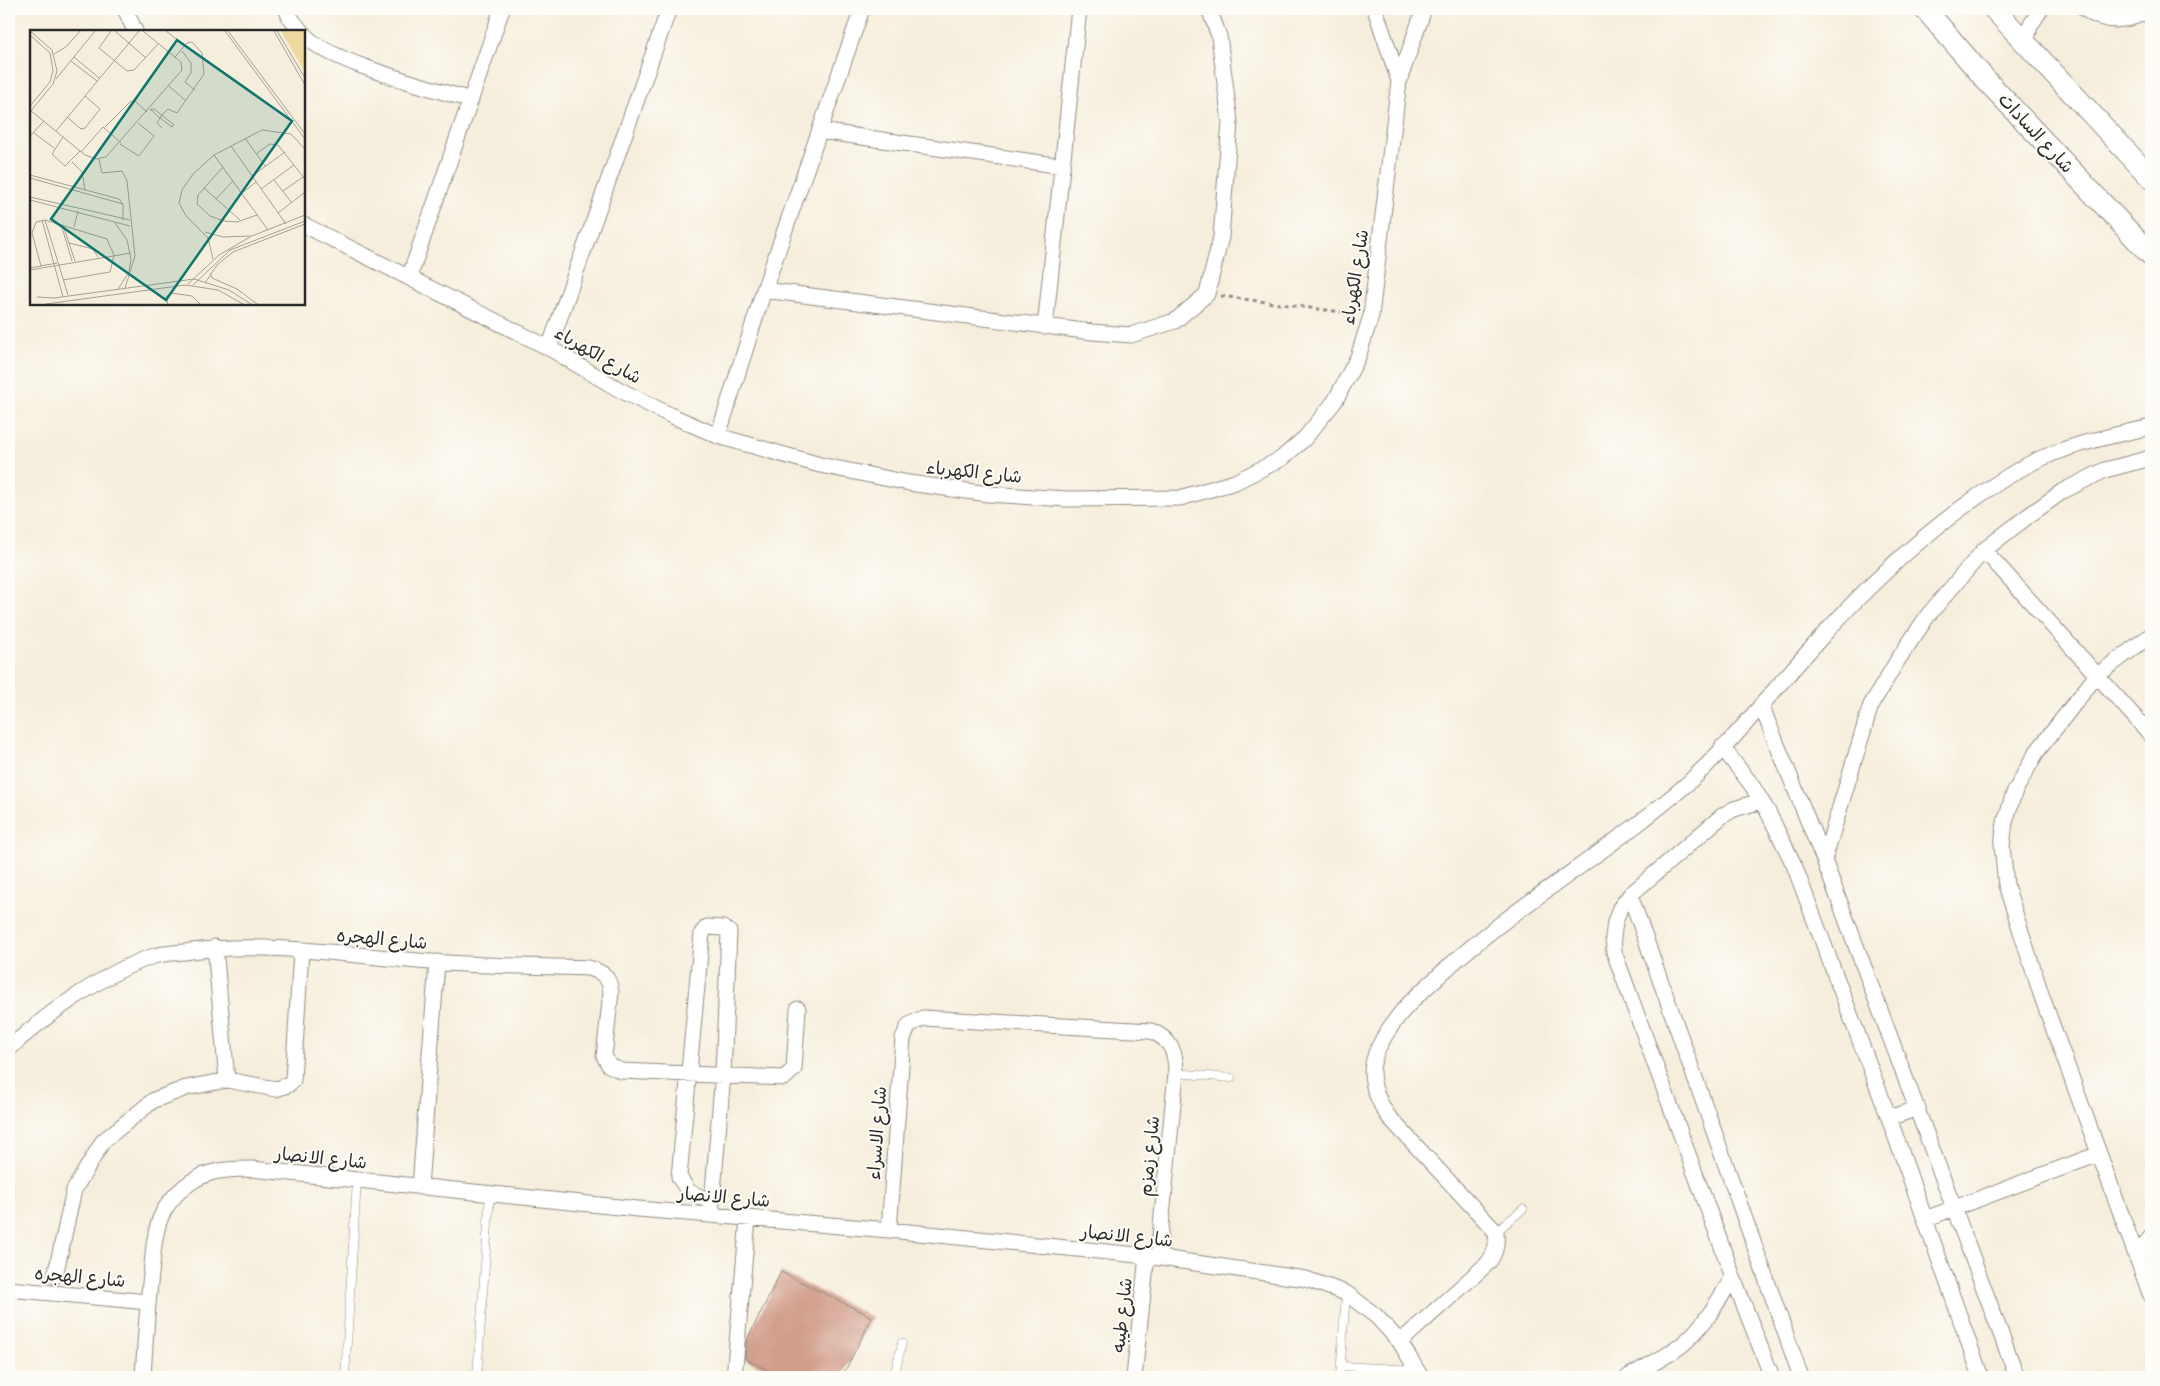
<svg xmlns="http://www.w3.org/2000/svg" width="2160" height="1386" font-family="'Gochi Hand','Playpen Sans Arabic',sans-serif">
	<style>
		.building { fill: #d19e8b }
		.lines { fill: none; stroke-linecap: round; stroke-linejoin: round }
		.service-casing { stroke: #908c84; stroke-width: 9 }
		.minor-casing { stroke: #908c84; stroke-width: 17 }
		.secondary-casing { stroke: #908c84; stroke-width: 23 }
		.path { stroke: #908c84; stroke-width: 3; stroke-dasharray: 4 4; stroke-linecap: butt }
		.service { stroke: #fff; stroke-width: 8 }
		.minor { stroke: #fff; stroke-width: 15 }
		.secondary { stroke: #fff; stroke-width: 21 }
		.labels { text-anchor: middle; stroke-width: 4; stroke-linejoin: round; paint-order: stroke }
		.street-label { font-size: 18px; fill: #2b2b2b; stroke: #fdfcf7 }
		.inset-road { fill: none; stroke: #a5a095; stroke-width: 1 }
		.view { fill: #0f766e; fill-opacity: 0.15; stroke: #0f766e; stroke-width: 2.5 }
		.inset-edge { fill: none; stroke: #2b2b2b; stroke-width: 2.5 }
	</style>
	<rect width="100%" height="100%" fill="#fdfcf7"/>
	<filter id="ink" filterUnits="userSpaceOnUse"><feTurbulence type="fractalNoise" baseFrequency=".02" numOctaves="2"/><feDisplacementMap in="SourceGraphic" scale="10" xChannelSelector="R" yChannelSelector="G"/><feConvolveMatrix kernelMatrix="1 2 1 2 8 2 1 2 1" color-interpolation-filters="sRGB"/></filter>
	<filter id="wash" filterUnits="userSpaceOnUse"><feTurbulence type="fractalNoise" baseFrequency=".0096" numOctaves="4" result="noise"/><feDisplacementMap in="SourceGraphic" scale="20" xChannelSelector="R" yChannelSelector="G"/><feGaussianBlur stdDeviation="1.12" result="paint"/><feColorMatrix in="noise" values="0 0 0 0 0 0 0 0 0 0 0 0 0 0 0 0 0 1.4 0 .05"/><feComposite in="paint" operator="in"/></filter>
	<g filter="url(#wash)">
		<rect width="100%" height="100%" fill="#f6eedc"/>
		<g id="blocks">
			<path class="building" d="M781,1272L872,1317L842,1377H782L745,1359L746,1342Z"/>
		</g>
	</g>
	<g filter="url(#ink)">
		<use href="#blocks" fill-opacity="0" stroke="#908c84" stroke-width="1"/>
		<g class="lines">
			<defs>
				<path id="service" d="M1176,1073L1231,1078
					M1496,1232L1523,1209
					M1341,1366L1417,1370
					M345,1377L357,1180
					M477,1377L490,1195
					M894,1377L902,1343
					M1340,1377L1346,1293"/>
				<path id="minor" d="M125,9L135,31
					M287,9L289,16L301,31
					M1375,9L1399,81
					M2085,9C2104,24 2130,23 2149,9
					M304,34C324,61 435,89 471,100
					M2026,43L2030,26L2041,9
					M820,131L1062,166
					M304,225L549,348L620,390L670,415L718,436L820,465L909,483L988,494L1067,499L1180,498L1235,482L1281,459L1305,438L1335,401L1358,357L1371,316L1399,81L1424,9
					M409,278L502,9
					M764,290L1092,332L1131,335L1175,321L1207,294L1221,237L1230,122L1219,36L1209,9
					M1045,327L1079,9
					M549,348L669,9
					M718,436L764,290L862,9
					M1984,550L2151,735
					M2151,635L2096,676L2036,753L2014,793L2005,822L2002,846L2006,885L2042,997L2151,1296
					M1761,705L1824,860L2017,1377
					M1722,747L1751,784L1768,812L1794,865L1889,1118L1981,1377
					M1761,801L1734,809L1722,816L1630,895L1620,908L1615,922L1613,937L1614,952L1733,1277L1772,1377
					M1824,860L1871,705L1899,658L1929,614L1984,550L2028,516L2063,491L2105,470L2151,458
					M1630,895L1801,1377
					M215,947L227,1080
					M9,1049C43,1016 109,970 154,956C164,953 175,953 184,952C261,941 341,954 418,961C474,966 531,966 588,968C603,972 609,976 611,992L604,1056L609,1065L621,1071L784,1078L794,1069L798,1009
					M1889,1118L1918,1108
					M420,1187L437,962
					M711,1214L723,1074L729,932L723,928L707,927L702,933L679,1177L689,1192L712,1202
					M1925,1219L2099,1154
					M889,1230L903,1038L909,1025L923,1018L1151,1031C1171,1039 1176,1053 1176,1073L1158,1257
					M2136,1256L2151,1237
					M55,1276L74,1190L103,1141L154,1100L186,1088L227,1080L276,1089L288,1085L293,1080L301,951
					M9,1289L148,1302
					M1400,1342L1488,1263C1496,1253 1497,1244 1496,1232L1388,1116C1364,1079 1368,1058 1394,1022C1407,1003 1426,988 1443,972C1519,902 1611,851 1688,783C1732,743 1769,695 1809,651C1859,594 1915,540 1977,497C1997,483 2019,468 2042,458C2077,443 2114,435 2151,427
					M143,1377C145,1343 147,1309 151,1274C153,1260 153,1244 157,1229C162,1204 186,1180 210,1173C224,1169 238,1169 252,1169L638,1209L889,1230L1147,1256L1306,1279L1346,1293L1376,1316L1400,1342L1421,1377
					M734,1377L748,1219
					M1134,1377L1147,1256
					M1628,1377C1646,1366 1668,1357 1684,1343C1705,1325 1719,1300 1733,1277"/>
				<path id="secondary" d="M1925,9L1985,79L2151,255
					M1994,9L2151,178"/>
			</defs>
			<use href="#service" class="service-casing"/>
			<use href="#minor" class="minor-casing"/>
			<use href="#secondary" class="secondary-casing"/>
			<path class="path" d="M1221,296L1356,314"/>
			<use href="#service" class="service"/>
			<use href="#minor" class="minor"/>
			<use href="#secondary" class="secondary"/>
		</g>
	</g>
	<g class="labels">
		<g class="street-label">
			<text transform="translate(2036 133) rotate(47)" y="6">شارع السادات</text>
			<text transform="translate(1355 277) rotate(-81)" y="6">شارع الكهرباء</text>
			<text transform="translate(598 355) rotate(30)" y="6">شارع الكهرباء</text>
			<text transform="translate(974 472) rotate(6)" y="6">شارع الكهرباء</text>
			<text transform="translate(382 939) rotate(5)" y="6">شارع الهجره</text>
			<text transform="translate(877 1133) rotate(-86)" y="6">شارع الاسراء</text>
			<text transform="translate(1149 1156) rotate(-84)" y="6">شارع زمزم</text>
			<text transform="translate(321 1158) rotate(6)" y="6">شارع الانصار</text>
			<text transform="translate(724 1197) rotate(5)" y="6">شارع الانصار</text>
			<text transform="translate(1127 1236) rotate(6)" y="6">شارع الانصار</text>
			<text transform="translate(80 1277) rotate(5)" y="6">شارع الهجره</text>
			<text transform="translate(1122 1315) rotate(-84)" y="6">شارع طيبه</text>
		</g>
	</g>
	<g transform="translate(30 30)">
		<rect width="275" height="275" fill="#f6eedc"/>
		<path d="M251,1H275V42Z" fill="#eeda9e"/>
		<path class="inset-road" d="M81,1L69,18L97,41L104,40L128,14M85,1L116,28M136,1L154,15M195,1L275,109M198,1L275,104M244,1L275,55M247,1L275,48M0,5L20,23L23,41L20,52L0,76M152,21L161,33V43L155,52L165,60M24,24L36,17L50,1M44,27L69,48M41,31L67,51M26,49L65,1M139,56L156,71M120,79L130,88L142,97L144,95L124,79L120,80M0,80L55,125L66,129L76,127L152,40L151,32L113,1M0,82L23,54L27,41L22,20L0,1M37,87L51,99L55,98L70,79L55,66M75,97L100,72L105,71L117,82M132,98L127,93L132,85L138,79L147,83L174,44L172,23L162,12L157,13L145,27M26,101L109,1M4,103L24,118M0,106L14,91M33,107L22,124L35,136L50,121M215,108L235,136M90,114L109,126L124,106L108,93M201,116L256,194M51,122L73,97L91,113M226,124L240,114L248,115L275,149M184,125L238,200M69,129L72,143L92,141L97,151L105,226L95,258M42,132L52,142L55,160M193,137L168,165L167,174L180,186L194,191L207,192L227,185M0,145L89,169L93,174V190M222,146L255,122M0,148L93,174M244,150L262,173M174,158L210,190M231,159L264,135M253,161L273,147M212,163L226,152M0,167L100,190M186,169L203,151M0,170L100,196M248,183L275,162M12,190L33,267M15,190L38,265M85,193L97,210L101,229L99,242L88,259M31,194L42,231M33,195L45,231M44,197L48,181M175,202L193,207L222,206L275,185M39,213L63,219L68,227M183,229L178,208L156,186L149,173L152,160L163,144L184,125L232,100L261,104L275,119M11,236L2,203L6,192L15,190L77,209L84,225L80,242L33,250M0,238L27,233M0,240L101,223M180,243L182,248L207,259L227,274M175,253L187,235L203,222L275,194M158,254L189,225L220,207M163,255L200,220L275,191M7,267L24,268L164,249L199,260L221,274M16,274L155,255L188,260L213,274M138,274L136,267L141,263L162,266L170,274"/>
		<path class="view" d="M147,10L262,91L136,270L21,189Z"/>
		<rect width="275" height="275" class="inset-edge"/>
	</g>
	<rect width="2160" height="1386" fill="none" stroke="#fdfcf7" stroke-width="30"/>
</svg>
